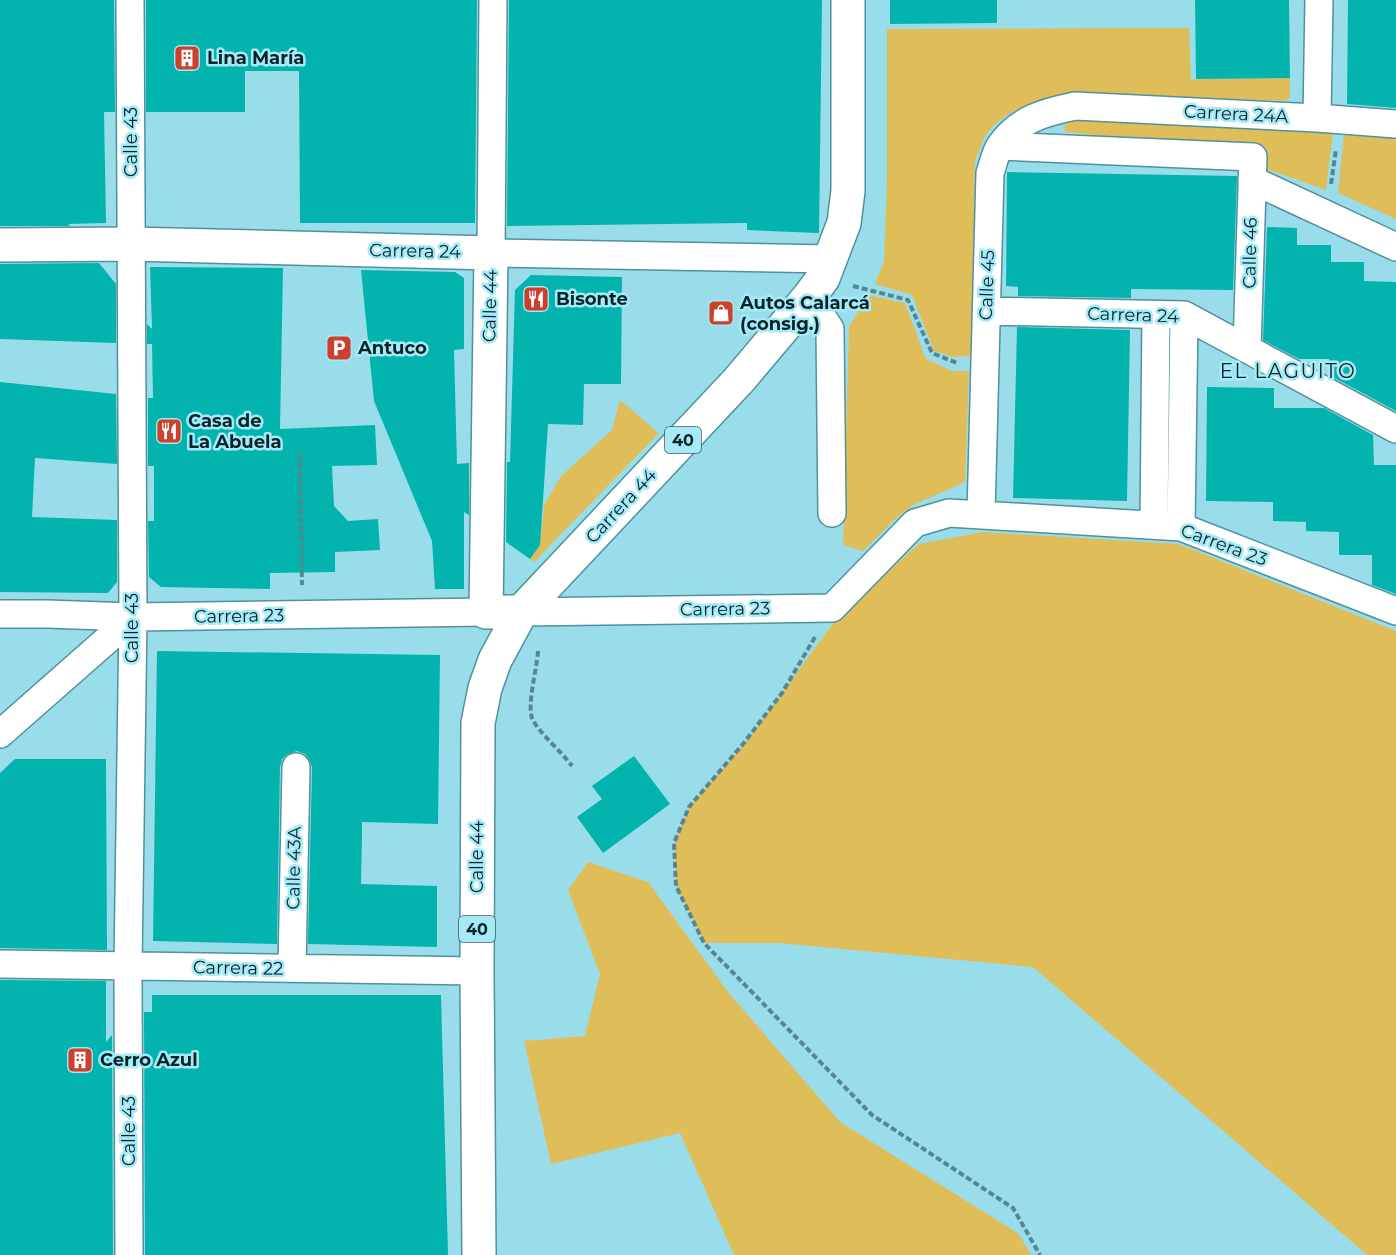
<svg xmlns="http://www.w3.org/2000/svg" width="1396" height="1255" font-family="Montserrat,sans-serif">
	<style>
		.green { fill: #dfbe5a }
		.building { fill: #03b3ae }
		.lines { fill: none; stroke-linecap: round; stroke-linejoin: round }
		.street-casing { stroke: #4f919e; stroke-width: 30 }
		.secondary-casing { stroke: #4f919e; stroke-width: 36 }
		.highway-casing { stroke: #4f919e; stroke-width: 36 }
		.path { stroke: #568790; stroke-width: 4; stroke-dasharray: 6 3; stroke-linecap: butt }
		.street { stroke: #fff; stroke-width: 27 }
		.secondary { stroke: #fff; stroke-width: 33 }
		.highway { stroke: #fff; stroke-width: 33 }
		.labels { text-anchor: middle; stroke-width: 5; stroke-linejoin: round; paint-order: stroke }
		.shield { fill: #a6eaf7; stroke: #376068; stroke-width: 1.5 }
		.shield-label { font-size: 16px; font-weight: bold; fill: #08252a }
		.poi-label { font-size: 18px; font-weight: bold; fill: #08252a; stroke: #a6eaf7; text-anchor: start }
		.street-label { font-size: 18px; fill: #08252a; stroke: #a6eaf7 }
		.neighbourhood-label { font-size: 20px; letter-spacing: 1.5px; fill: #08252a; stroke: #a6eaf7 }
	</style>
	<rect width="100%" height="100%" fill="#9addea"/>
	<path class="green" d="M1189,28L1191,81L1196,79L1290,78V97L1286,101L1070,92C1042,100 1003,109 986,135C981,143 978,154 975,162L971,356L953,357L934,351L912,295L875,284L884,262L887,183V29Z
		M1074,118L1151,120L1333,133L1326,190L1258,166L1259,151L1065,132L1064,126Z
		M1344,133L1396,139V219L1338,193Z
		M869,295L905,303L926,359L952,371H969L965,482L913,505L895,519L863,551L843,545L849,326Z
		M620,400L659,433L534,562L530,559L540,545L544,505L561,476L612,430Z
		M983,532L1179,544L1396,631V1255H1367L1033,967L779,943H704L676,886L674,843L689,807L744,744L843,610L919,544Z
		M588,862L648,882L728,992L840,1122L1019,1234L1031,1255H734L680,1133L551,1164L524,1041L585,1036L600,974L568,890Z"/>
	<path class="building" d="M0,0H114L115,112H104L106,223L68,224L70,226H0Z
		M146,0H477L475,223H300L299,71H245V112H146Z
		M509,0H822L819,233L747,230V223L507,226Z
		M890,0H997V23L890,24Z
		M1195,0H1289L1290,78L1196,79Z
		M1348,0H1396V108L1347,104Z
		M1007,172L1237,176L1233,290L1131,289V298L1018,296V287L1006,286Z
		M1267,227L1297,228V245H1331V262H1364V281L1396,282V411L1329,375V359H1299L1263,340Z
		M99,263L116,284V343L0,339V264Z
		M150,267L283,268L280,429L375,425L377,465L332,466L334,506L348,521L378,519L380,550L335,552V572L270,573V589L161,587L149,577L148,521H154V466H148V398H153L152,344H147V324L152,329Z
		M361,270L455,272L464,278V349L454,350L457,464L469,463V515L464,512V589H435L432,541L374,401Z
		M531,275L622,277L621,384H584L583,425L548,424L540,545L530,559L506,542L507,462H510L515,290Z
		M1017,327L1130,330L1127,501L1013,498Z
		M0,382L116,394L117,464L35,458L32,517L117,520V582L108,593L0,592Z
		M1207,387L1274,388V408H1324L1373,435L1374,465H1396V594L1372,585V555H1339V532L1306,531V522L1273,521V502L1206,501Z
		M157,651L440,655L438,824L362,822V835L361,884L437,886V947L308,944L312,767L309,759L305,754L297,751L288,754L282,759L280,767L277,944L153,941Z
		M634,756L670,804L603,853L577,817L602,799L592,786Z
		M15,759H106L107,950L0,948V773Z
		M0,980L106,981V1042L112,1035L113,1255H0Z
		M152,995H441L448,1255H145L144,1012H152Z"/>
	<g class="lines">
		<defs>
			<path id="street" d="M493,0L491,253L831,259
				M1317,118L1319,0
				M1000,146L1253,157L1247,348
				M1252,180L1396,247
				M809,297L830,329L832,513
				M987,311L1184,315L1396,429
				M981,514L990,173C993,165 995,153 1000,146C1018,119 1046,112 1075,106L1317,118L1396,124
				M1154,525L1156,315
				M1181,527L1184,315
				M521,612L832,608L915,523L949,513L1181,527L1396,611
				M0,614H47L133,617L486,612
				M0,734L133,617
				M0,964L477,971
				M292,968L296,767
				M129,1255L128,966L133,617L130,0"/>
			<path id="secondary" d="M0,245L131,244L491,253L486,612H521"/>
			<path id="highway" d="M479,1255L477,971L478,723L485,688L495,660L521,612L739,380L809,297L823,278L844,223L848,191V0"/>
		</defs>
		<use href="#street" class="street-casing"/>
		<use href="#secondary" class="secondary-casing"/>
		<use href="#highway" class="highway-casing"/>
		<path class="path" d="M1331,184L1336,150
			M853,286L908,300L932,353L957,363
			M300,454L302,585
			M815,637L782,693L743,744L689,807L674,843L676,886L704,943L872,1115L1013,1208L1040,1255
			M538,651C537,668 527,704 532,718C537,731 563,753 572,766"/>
		<use href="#street" class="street"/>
		<use href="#secondary" class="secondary"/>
		<use href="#highway" class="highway"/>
	</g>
	<defs>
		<symbol id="building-square" viewBox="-11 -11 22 22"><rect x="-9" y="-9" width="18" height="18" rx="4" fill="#cc402c" stroke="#a6eaf7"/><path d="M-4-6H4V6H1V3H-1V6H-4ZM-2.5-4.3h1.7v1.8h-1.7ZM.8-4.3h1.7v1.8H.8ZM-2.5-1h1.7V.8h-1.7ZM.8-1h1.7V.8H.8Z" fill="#fff"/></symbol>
		<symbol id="restaurant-square" viewBox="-11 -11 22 22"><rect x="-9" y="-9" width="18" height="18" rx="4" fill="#cc402c" stroke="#a6eaf7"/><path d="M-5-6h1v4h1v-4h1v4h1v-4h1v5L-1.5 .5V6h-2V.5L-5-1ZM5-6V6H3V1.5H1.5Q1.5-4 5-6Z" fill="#fff"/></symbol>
		<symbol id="shop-square" viewBox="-11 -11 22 22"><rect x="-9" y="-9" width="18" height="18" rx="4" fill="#cc402c" stroke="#a6eaf7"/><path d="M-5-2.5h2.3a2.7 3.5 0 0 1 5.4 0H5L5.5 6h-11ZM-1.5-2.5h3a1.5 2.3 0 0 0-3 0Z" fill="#fff"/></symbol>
		<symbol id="parking-square" viewBox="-11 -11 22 22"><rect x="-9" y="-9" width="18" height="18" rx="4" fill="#cc402c" stroke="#a6eaf7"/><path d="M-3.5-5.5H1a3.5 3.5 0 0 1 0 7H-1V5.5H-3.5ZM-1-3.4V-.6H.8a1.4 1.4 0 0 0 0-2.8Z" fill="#fff"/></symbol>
	</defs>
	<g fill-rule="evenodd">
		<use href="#building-square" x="172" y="43" width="30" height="30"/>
		<use href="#restaurant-square" x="521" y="284" width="30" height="30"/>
		<use href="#shop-square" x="706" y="298" width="30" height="30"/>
		<use href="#parking-square" x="324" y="333" width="30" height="30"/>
		<use href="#restaurant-square" x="154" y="416" width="30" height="30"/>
		<use href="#building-square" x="65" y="1045" width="30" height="30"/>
	</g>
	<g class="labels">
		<g class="shield">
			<rect x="665" y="427" width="36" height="26" rx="4.5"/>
			<rect x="459" y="916" width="36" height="26" rx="4.5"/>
		</g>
		<g class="shield-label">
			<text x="683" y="446">40</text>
			<text x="477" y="935">40</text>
		</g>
		<g class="poi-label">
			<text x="207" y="64">Lina María</text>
			<text x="556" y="305">Bisonte</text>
			<text x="740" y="309">Autos Calarcá<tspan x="740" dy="21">(consig.)</tspan></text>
			<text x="358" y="354">Antuco</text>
			<text x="188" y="427">Casa de<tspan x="188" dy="21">La Abuela</tspan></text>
			<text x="100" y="1066">Cerro Azul</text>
		</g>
		<g class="street-label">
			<text transform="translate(1236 114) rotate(3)" y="6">Carrera 24A</text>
			<text transform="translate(131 142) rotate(-90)" y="6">Calle 43</text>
			<text transform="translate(415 251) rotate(1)" y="6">Carrera 24</text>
			<text transform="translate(1250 253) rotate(-89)" y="6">Calle 46</text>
			<text transform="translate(987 285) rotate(-88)" y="6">Calle 45</text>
			<text transform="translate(490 306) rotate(-89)" y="6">Calle 44</text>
			<text transform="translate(1133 315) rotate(2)" y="6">Carrera 24</text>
			<text transform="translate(621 506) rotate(-47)" y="6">Carrera 44</text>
			<text transform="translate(1224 545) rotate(20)" y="6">Carrera 23</text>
			<text transform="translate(725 609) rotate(-1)" y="6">Carrera 23</text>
			<text transform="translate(239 616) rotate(-1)" y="6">Carrera 23</text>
			<text transform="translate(132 628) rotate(-90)" y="6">Calle 43</text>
			<text transform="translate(477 857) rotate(-90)" y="6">Calle 44</text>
			<text transform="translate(294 868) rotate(-89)" y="6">Calle 43A</text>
			<text transform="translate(238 968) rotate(1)" y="6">Carrera 22</text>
			<text transform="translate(129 1131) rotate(-90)" y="6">Calle 43</text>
		</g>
		<g class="neighbourhood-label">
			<text x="1288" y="378">EL LAGUITO</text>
		</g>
	</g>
</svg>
